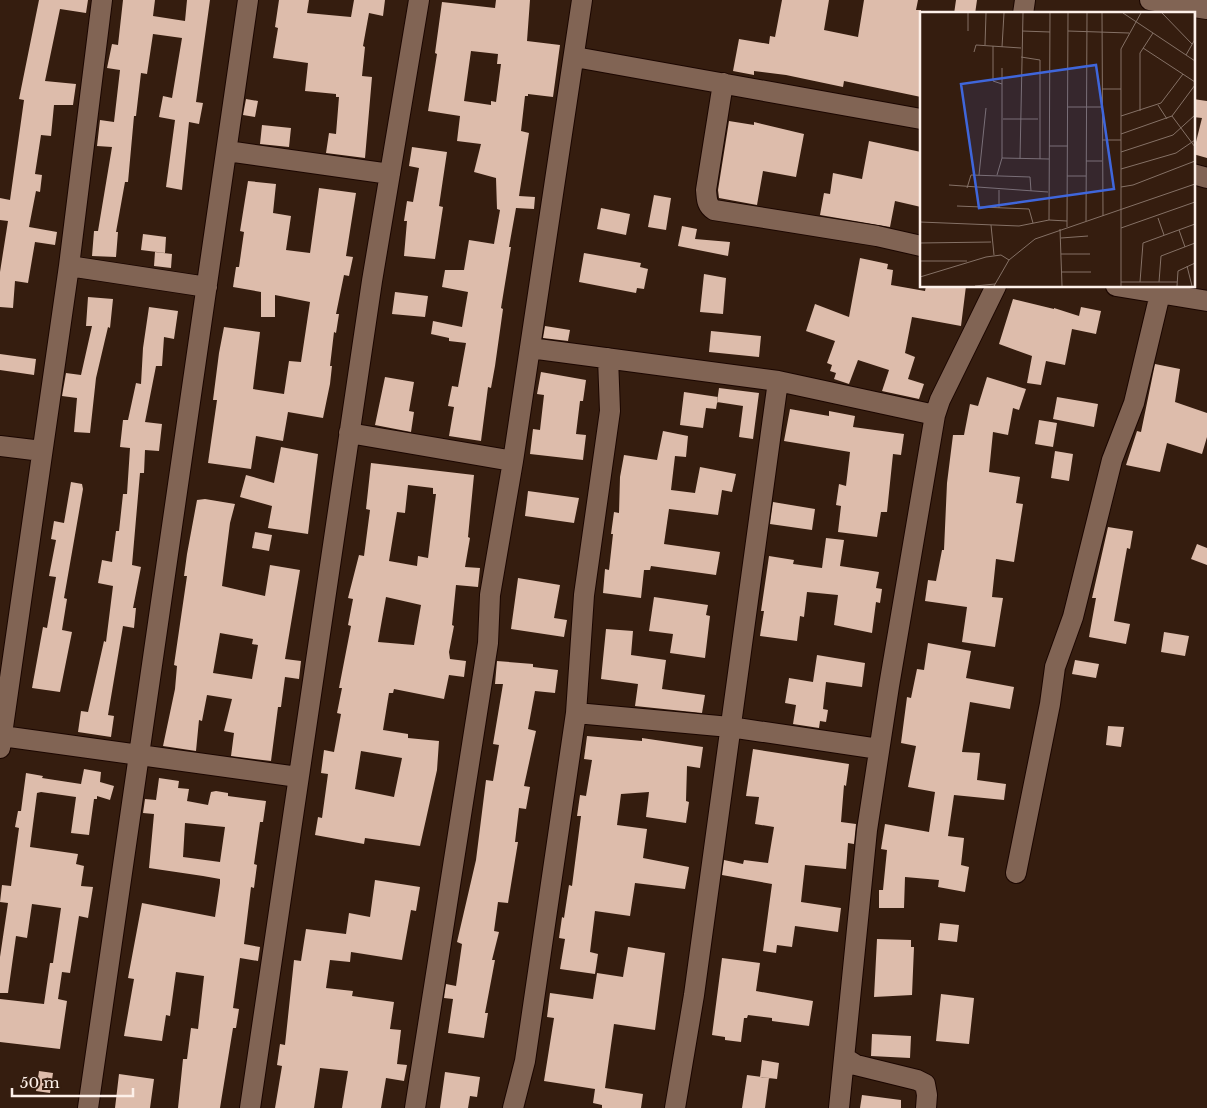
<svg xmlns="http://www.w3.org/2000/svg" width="1207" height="1108" font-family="'Libre Baskerville',serif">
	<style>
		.building { fill: #ddbcab; fill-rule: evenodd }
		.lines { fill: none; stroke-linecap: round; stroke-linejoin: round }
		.street-casing { stroke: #1b0600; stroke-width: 22 }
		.street { stroke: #816454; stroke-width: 20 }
		.inset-road { fill: none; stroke: #857166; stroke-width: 1 }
		.view { fill: #3f66db; fill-opacity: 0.15; stroke: #3f66db; stroke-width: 2.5 }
		.inset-edge { fill: none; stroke: #fdf0e9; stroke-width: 2.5 }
	</style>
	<rect width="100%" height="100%" fill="#351d0f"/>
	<path class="building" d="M39,0H88L86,13L60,9L45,81L76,84L73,105H54L51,136L41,135L35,174L42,175L40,192L36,191L29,227L57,232L55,245L35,242L28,283L15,281L13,308L0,307V272L8,221L0,220V198L10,200L24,100L19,99Z
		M123,0H155L153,16L185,21L187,0H210L196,102L203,103L199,124L189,122L182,190L166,187L175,120L159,117L163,96L172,98L182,38L153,34L147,74L141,73L136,116H134L128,182H125L116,232H118L116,257L92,256L94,231H98L112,147L97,146L100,120L114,122L120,70L107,68L112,44L118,45Z
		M279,0H309L307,13L351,17L354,0H385L383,16L369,13L363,46L365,47L362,76L372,77L365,158L326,153L329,133L336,134L339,97H336V94L305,91L308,63L273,58L278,28L275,27Z
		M496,0H530L527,41L560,45L553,97L528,94V96H525L521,131L529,133L519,196L535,197L534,209L516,208L509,247H511L501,308L503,309L495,366L491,388L488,387L481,441L449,436L454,407L448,406L452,386L458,387L466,343L449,341V338L431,334L433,321L462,327L468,292L442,287L445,270H464L469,240L494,244L500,210L497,209L496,178L474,172L481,144L457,141L460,116L428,111L437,54L435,53L442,2L495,8ZM471,51L498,54L497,64H501L496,102L491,101V105L464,101Z
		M782,0H829L824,30L858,37L864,0H918L916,10H921V97L844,81L843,87L786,75L754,71V75L733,71L739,39L769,44L770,36L775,37Z
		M956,0H977L975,14H954Z
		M246,99L258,101L255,117L243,115Z
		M1193,99L1207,101V158L1193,154L1202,118L1193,117Z
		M729,121L754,125V122L804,134L796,177L763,171L757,205L719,198L718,190Z
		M262,125L291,128L289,147L260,144Z
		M869,141L921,152V207L895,201L890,227L820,215L824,193L830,194L833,173L862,179Z
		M412,147L447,152L439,206L443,207L435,259L404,256L407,221H404L407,201L413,202L419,168L409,166Z
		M248,181L276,184L273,213L291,216L286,250L310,253L319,188L356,193L346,256L353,257L349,276L344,275L336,314H339L336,333L334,332L330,366H332L330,384L323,418L288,412L283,441L256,436L251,469L208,463L217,400H213L219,353L224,327L260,332L253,389L284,394L289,361L301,362L310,302L275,295V317H261V292L233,287L236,267H239L244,232L240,231Z
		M654,195L671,198L666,230L648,227Z
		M601,208L630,214L626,235L597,229Z
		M682,226L697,229L695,239L730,242L728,256L678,246Z
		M143,234L166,237L165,253L141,250Z
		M155,252L172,254L171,268L154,266Z
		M584,253L641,263L640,267L648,269L644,289L637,288L636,293L579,282Z
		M860,258L888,264L887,269L893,270L891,285L925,291L926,286H966L961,326L912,317L905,353L915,357L908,379L924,384L919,399L882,391L889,370L858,360L849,384L834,379L836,373L830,371L832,365L827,363L835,341L806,331L815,304L849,317Z
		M704,274L726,278L723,314L700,312Z
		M395,292L428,296L425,317L392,314Z
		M88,297L113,299L110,328L108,327L96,378L90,433L74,432L77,398L62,396L66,373L81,375L92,326H86Z
		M1013,299L1054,309V308L1079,316L1081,307L1101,311L1096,334L1072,329L1065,365L1046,361L1041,385L1027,383L1032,356L999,344Z
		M149,307L178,311L174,339L164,337L162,366H156L145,422L162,424L159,451L145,450L144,473H140L132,565L141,567L133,608H136L134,628L123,626L108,715L114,716L111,737L78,732L81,711L88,712L104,641L106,642L113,586L98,583L102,560L112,562L116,531H119L123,494H127L130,448L120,447L123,420H128L136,383L141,384L143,348Z
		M545,326L570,330L568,341L543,338Z
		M711,331L761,336L759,357L709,352Z
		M0,354L36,359L34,375L0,370Z
		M1155,364L1180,369L1175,402L1207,413V437L1202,454L1167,443L1160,472L1126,465L1137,431L1141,432Z
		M541,372L586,380L583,401H580L576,434L586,435L583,460L530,454L533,429L540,430L544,395L537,394Z
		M385,377L414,382L409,411L414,412L411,432L375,425Z
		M987,377L1026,389L1019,410L1013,408L1008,435L993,432L989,472L1020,477L1016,503L1023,504L1014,562L996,559L992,597L1003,598L995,647L962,642L967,607L925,601L928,580L936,581L942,550H944L947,483L953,435H964L970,404L978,406Z
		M719,388L759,393L753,439L739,437L743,406L717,402Z
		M684,392L718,397L716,409L706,408L703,428L680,425Z
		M1057,397L1098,404L1094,427L1053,419Z
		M790,409L829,416V411L855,416L853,427L904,434L901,455L893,454L887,512H881L877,537L838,532L841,506L836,505L839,484L846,486L850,452L784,441Z
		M1039,420L1057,423L1053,447L1035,444Z
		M663,431L688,436L686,457L675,456L671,490L695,493L700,467L736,474L732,492L722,490L718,515L669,509L664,544L720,552L716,575L651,566L650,570H644L641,598L603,593L605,569L609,570L613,534H611L614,512L619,513L620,477L624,455L657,460Z
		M281,447L318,454L308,534L268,528L272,506L240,497L246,475L274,483Z
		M1055,451L1073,454L1069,481L1051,478Z
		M371,463L474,475L468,537L470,538L465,567L480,568L478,587L456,585L452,625L454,626L449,652L450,659L466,661L464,677L449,675L444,699L394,689L393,693H389L383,730L408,734V738L439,741L437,770L420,846L365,838L364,844L315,835L318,817L322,818L328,774L321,773L324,750L334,752L341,714L337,713L342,688H339L351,626L348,625L353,599L348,598L359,555L364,556L370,510L366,509ZM408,485L433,488V494H436L428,558L418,556L417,566L389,561L397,512L405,513ZM386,597L421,605L414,645L378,642ZM361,751L402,758L394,797L355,789Z
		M71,482L82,484L83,489L64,598L67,599L62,630L72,632L60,692L32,688L43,627L47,628L56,577L49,576L56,540L51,539L54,521L64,523Z
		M528,491L579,498L574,523L525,516Z
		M205,499L235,504L230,523L222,586L265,596L270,565L300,570L285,659L301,661L299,679L285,677L281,707H278L271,761L231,756L234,733L224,731L232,699L207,695L202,721L199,720L196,751L163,746L175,689L177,666L174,665L187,576H184L187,554L197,500ZM220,633L253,639L252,644L258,645L252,679L213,673Z
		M773,502L815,509L812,530L770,524Z
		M1108,527L1133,531L1130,549L1127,548L1114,621L1130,624L1126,644L1089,637L1096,598H1092Z
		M255,532L272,535L269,551L252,548Z
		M826,538L844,540L840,566L879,572L876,588L882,589L880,603L876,602L872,633L834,625L838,595L807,592L804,617L800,616L797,641L760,636L764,611H761L769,556L794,560L793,564L822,568Z
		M1197,544L1207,548V565L1191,559Z
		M518,578L560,585L554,618L567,620L564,637L511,629Z
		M654,597L708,605L706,615L710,616L705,658L670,653L673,634L649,631Z
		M606,629L633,631L631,655L666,660L662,689L705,695L702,713L635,706L638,684L601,679Z
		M1164,632L1189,636L1185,656L1161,652Z
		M928,643L971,651L966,678L1014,687L1010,709L970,702L962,752L980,753L977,780L1006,784L1004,800L954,795L948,836L964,838L961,865L969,867L965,892L938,887L939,880L905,877L904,908H879V890H883L887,850L881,849L885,824L929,832L935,792L908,787L916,746L901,743L907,697L911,698L917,669L924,670Z
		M817,655L865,663L862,687L826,682L823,709L828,710L826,722L820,721L819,728L793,724L796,705L785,703L789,678L813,682Z
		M1075,660L1099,664L1096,678L1072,674Z
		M497,661L533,664V667L558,670L555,693L535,691L528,729L536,731L524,786L530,787L526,809L519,808L515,842H518L508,903L498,902L494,931L499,932L492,960H495L485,1013H488L484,1038L448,1033L453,999L444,998L446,984L456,986L462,944L457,942L476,860L486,780L493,781L499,745L493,744L503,684H495Z
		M1108,726L1124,727L1121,747L1106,745Z
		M587,736L642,741V738L703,747L700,768L687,766L686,801L689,802L686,823L646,817L649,792L621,794L617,825L647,829L643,858L689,867L685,889L635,883L630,916L595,911L590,952L598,954L595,974L560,969L565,939L559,938L562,917L564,918L569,885L572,886L581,816H577L580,795L586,796L592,760L584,759Z
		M753,749L849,764L846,786L844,785L841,822L856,824L854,844L848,843L846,869L805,865L801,902L841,908L838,932L795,926L792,947L777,945L776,953L763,951L772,884L722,875L724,860L743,864L744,860L768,863L774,827L755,824L759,797L746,796Z
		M84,769L101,772L100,782L114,786L110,800L97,796V799H94L89,835L71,833L76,797L41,792L37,793L30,847L78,854L76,864L84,866L81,886L93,887L88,918L79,916L70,973L62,972L58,999L67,1001L60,1049L0,1042V999L44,1004L50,963H53L61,908L32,904L27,938L16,936L8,993H0V957L8,903L0,902L2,885L11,886L19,828L15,827L18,811H21L26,773L43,776L42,778L81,784Z
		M159,778L179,781L178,788L189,789L187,801L208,805L211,792L216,791L228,793V796L266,801L263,822H260L254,864L257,865L254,888L251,887L244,944L260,947L258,961L240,958L233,1008L239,1009L236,1028H233L220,1108H178L183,1059H187L191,1028L198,1029L204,976L176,972L170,1016L166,1015L162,1041L124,1036L134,979L128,978L142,903L215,917L220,883V879L203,876L149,868L154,814L143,813L145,799L156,800ZM185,823L225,827L220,862L183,857Z
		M375,880L420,887L416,911L411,910L402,960L351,952L350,962L330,960L326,988L353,991L352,996L394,1002L390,1029L401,1030L397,1064L407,1065L404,1081L386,1078L381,1108H342L348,1071L320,1068L314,1108H275L282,1066L277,1065L280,1044L285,1045L294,960L301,961L306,929L346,934L349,913L370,917Z
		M940,923L959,925L957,942L938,940Z
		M877,939L911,940V947H914L912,995L874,997Z
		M628,947L665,953L655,1030L614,1024L605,1088L643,1094L641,1108H602V1105L593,1103L595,1089L544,1081L554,1018L547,1017L550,993L593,999L597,973L623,977Z
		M722,958L760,963L756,991L813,1001L809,1026L772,1021V1018L748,1015L747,1018H744L741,1042L725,1040V1037L712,1035Z
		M941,994L974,998L969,1044L936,1041Z
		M872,1034L911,1036L910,1058L871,1056Z
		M762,1060L779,1063L777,1079L760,1077Z
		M39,1071L53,1073L50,1093L36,1091Z
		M445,1072L480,1077L477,1097L470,1096L468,1108H440Z
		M119,1074L154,1079L150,1108H115Z
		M747,1075L769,1078L765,1108H742Z
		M862,1095L901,1100V1108H860Z"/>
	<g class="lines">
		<defs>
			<path id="street" d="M1150,0L1207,9
				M1023,14L1025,0
				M575,57L921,119
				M723,83L706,190C707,198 706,205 714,210L877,236L921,246
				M227,151L390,174
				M1193,174L1207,178
				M69,266L207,287
				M1116,286L1207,301
				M530,348L778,381L935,415
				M349,433L513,461
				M0,446L42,451
				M576,713L730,727L879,749
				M2,736L298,777
				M0,748L69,266L102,0
				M1016,873L1050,704L1055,667L1073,617L1112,460L1134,403L1160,294
				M845,1058L856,1065L917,1080L925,1084L927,1095L926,1108
				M88,1108L248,0
				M250,1108L372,281L419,0
				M415,1108L488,643L490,595L513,461L582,0
				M513,1108L525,1061L576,713L584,595L610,411L608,358
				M675,1108L694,995L778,381
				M839,1108L867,830L889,686L935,415L940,400L996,286"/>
		</defs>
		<use href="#street" class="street-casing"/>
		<use href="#street" class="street"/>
	</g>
	<g transform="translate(920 12)">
		<rect width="275" height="275" fill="#351d0f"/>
		<path class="inset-road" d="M48,1V19M130,1L129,208L147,209V215M182,1L183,204M203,1L275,49M242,1L272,32M102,19L130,20M148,19L209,21M65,33L66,1M73,34V69L82,72M82,35L84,1M223,36L275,70M54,40L56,33L101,36M266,43L274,29V1M101,45L120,48V147M182,77H201M238,93L247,107M148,95H182M220,99V41L233,21M201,104L241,91L263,62M252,104L275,135M83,107H118M201,122L252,104L275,73M182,128H201M129,134H148M201,140L253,123L275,103M82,146L129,147M100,147L103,1M166,149H182M201,157L256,141L275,128M59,163L66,96M77,163L82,146V56M147,164H166M29,173L128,180M201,175L213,173L275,149M47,176L51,163L110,165L111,179M37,194L109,197L113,211M79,196V178M238,206L244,223M147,209L148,1M166,209L167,1M0,210L99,214L129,208M71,213L74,243M201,216L275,190M140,217L142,274M259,218L265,235M141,226L168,224M0,231L71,230M141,242H170M0,249H47M267,254L272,274M142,260H171M0,265L66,245L81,243L89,248M201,270H257M220,270L223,231L275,212M239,270L241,244L275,231M55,274L75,272M74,274L89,248L115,227L275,172M201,274V37L221,1M257,274L258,259L275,251"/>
		<path class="view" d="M176,53L194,177L59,196L41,72Z"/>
		<rect width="275" height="275" class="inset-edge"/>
	</g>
	<path d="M12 1088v8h121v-8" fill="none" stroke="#fdf0e9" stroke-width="2.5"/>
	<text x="20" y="1088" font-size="15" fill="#fdf0e9" stroke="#351d0f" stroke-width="4" paint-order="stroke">50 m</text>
</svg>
